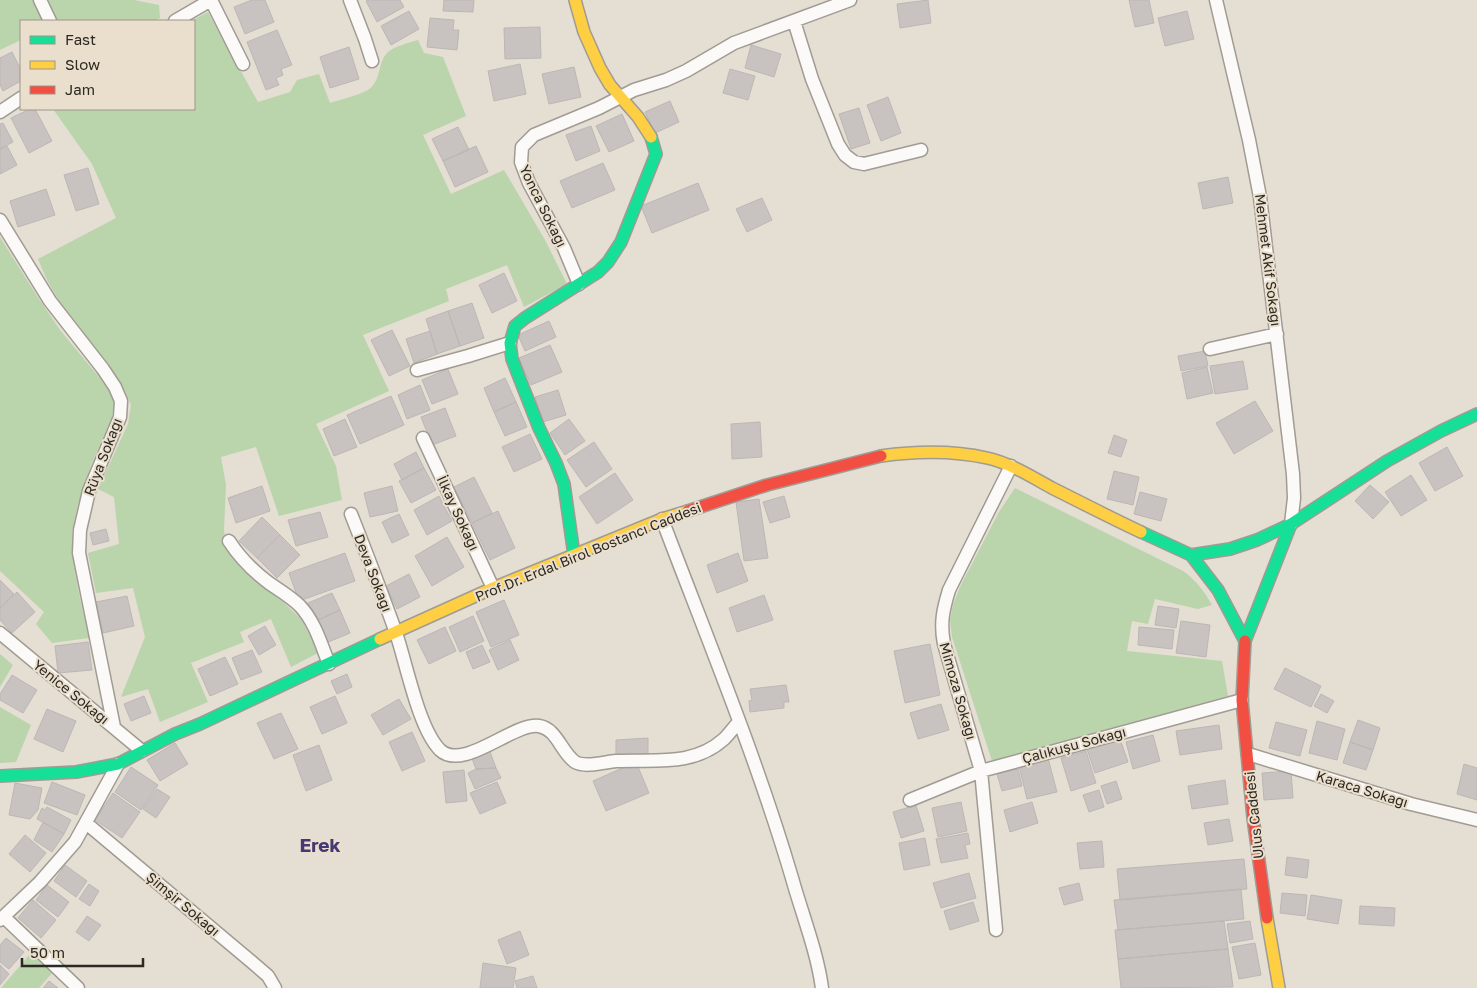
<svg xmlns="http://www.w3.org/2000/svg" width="1477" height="988" font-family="'Golos Text',sans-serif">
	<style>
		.green { fill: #bad4ac }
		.building { fill: #c8c3c1; stroke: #bcb7b5 }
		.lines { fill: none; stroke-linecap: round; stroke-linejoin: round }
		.street-casing { stroke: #a09b93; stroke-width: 15 }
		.fast-casing { stroke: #a09b93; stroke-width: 14 }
		.slow-casing { stroke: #a09b93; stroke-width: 14 }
		.jam-casing { stroke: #a09b93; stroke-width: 14 }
		.street { stroke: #fbfaf8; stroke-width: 12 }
		.fast { stroke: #16e098; stroke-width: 11 }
		.slow { stroke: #ffcf43; stroke-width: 11 }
		.jam { stroke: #f24e42; stroke-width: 11 }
		.labels { text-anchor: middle; stroke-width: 4; stroke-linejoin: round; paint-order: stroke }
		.street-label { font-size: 14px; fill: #2c2822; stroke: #eadfcd }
		.district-label { font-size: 19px; font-weight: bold; fill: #443875; stroke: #eadfcd }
	</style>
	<rect width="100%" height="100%" fill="#e4ded3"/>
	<path class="green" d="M0,0H134L159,5L160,18L154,21H21V40L0,50Z
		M208,12L258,102L290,92L297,80L319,74L330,103C342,99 357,96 368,90C382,81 377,62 388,52C393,47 411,42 418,40L424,53L443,57L466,116L423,135L451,194L504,170L545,240L567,284L524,307L507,265L446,289L449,301L363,335L389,391L316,424L336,466L342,500L279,516L256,447L221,457L226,485L224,530L226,546L232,556L254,580L283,602L300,618L307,630L318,653L291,667L271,619L240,632L244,642L191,663L208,702L160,722L148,689L121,697L145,637L133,588L96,593L88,553L119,544L114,497L98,489L128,424L131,405L124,389L94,346L59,301L47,280L38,259L116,218L92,164L53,109H194V21H191Z
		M0,237L37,296L60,330L99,377L113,397L114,405L112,417L91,465L78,504L72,532L73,558L78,589L89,638L52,643L36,624L44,612L0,571Z
		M1015,488L1183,571C1196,580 1204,591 1212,605L1198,609L1155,599L1148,624L1132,621L1127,651L1222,661L1228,696L992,761L952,637L950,620L953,605L960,587L999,512Z
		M0,654L13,665L0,687Z
		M0,707L31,725L16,762L0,763Z
		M31,953L53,972L39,988H1Z"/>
	<path class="building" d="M252,0H265L274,22L245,34L234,7Z
		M369,0H400L404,7L377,22L366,1Z
		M444,0H474L473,12L443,11Z
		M928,0L931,23L900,28L897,4Z
		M1129,0H1149L1154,23L1135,27Z
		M409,11L419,29L391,45L381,26Z
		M1187,11L1194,39L1165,46L1158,18Z
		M430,18L454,20L453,30H459L457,50L427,47Z
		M540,27L541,58L505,59L504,28Z
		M277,30L292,65L281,69L283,75L276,78L279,85L266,90L247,42Z
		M751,45L781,54L774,77L745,68Z
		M349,47L359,79L330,88L320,57Z
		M12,52L21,70V81L3,91L0,85V58Z
		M520,64L526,94L494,101L488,71Z
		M574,67L581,97L549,104L542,74Z
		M730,69L755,76L748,100L723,93Z
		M888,97L901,133L881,141L867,105Z
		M670,101L679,122L655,133L645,112Z
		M859,108L870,143L851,149L839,114Z
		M30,109H35L52,141L29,153L11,118Z
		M622,114L634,141L609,152L596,126Z
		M3,123L13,142L0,149V124Z
		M591,126L600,151L576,161L566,135Z
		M458,127L469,150L443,161L432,139Z
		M7,146L17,165L0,174V149Z
		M476,146L488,172L455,187L443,161Z
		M603,163L615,190L572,208L560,181Z
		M88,168L99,204L76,211L64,175Z
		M1228,177L1233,203L1203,209L1198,183Z
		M698,183L709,210L652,233L641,206Z
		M46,189L55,215L18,227L10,201Z
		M762,198L772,220L747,232L736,209Z
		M504,273L517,301L492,313L479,285Z
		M472,303L484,338L460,346L448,311Z
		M448,311L460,346L437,354L426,319Z
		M549,321L556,337L525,351L518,335Z
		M392,330L410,366L389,376L371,340Z
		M430,331L437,354L414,363L406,339Z
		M550,345L562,372L531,385L519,358Z
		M1205,351L1208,366L1181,371L1178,356Z
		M1243,361L1248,389L1215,394L1210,366Z
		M1207,367L1213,393L1187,399L1182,373Z
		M448,369L458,394L432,404L422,380Z
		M505,378L516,402L494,412L484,388Z
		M420,385L430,410L407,419L398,395Z
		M558,390L566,415L543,422L535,397Z
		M391,396L404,425L360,444L347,415Z
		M1255,401L1273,431L1234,454L1216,423Z
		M516,402L527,427L505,436L494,412Z
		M445,408L456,436L432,445L421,417Z
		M345,419L357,447L334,456L323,429Z
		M569,419L585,441L565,455L550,433Z
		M760,422L762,457L732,459L731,424Z
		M530,434L542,459L514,472L502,447Z
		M1114,435L1127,440L1121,457L1108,453Z
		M594,442L612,469L586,487L567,460Z
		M1447,447L1463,476L1435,491L1419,463Z
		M416,452L424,468L402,480L394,464Z
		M424,468L436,490L411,503L399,481Z
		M1114,471L1139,477L1133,505L1107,499Z
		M615,473L633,500L597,524L579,497Z
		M1411,475L1427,500L1401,516L1385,492Z
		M474,477L492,513L472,523L454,487Z
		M1370,485L1389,502L1373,519L1355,501Z
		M262,486L270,511L236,523L228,498Z
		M392,486L398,511L370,517L364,493Z
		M1140,492L1167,499L1161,521L1134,514Z
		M439,496L452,521L427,535L414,510Z
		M784,496L790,517L770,523L763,502Z
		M759,499L768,558L744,561L736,502Z
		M498,511L515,548L490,560L472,523Z
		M320,512L328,537L296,546L288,520Z
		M399,514L409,535L392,543L382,522Z
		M262,517L280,535L257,558L239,541Z
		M106,529L109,541L93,545L90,533Z
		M280,535L300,555L277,578L257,558Z
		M447,537L464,567L432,586L415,556Z
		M345,553L355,581L299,601L289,573Z
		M738,553L748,581L717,593L707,565Z
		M409,574L420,597L397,609L386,586Z
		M0,580L14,594L0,608Z
		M17,592L35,612L12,633L0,620V608Z
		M332,593L340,610L316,621L308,603Z
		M764,595L773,620L737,632L729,608Z
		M127,596L134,626L103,633L96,602Z
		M504,600L519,635L491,647L476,612Z
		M1158,606L1179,609L1176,628L1155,625Z
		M340,610L350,633L326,643L316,621Z
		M473,616L484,641L460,652L449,627Z
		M1181,621L1210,625L1206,657L1176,653Z
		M265,626L276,645L259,655L248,636Z
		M445,627L456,651L429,664L417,640Z
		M1139,627L1174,630L1172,649L1138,645Z
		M510,640L519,660L498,670L489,650Z
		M88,642L92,670L58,673L55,646Z
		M930,644L940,695L905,703L894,651Z
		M482,645L490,662L473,669L466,652Z
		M252,650L262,672L241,680L232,658Z
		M225,657L238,684L210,696L198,669Z
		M1285,668L1321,686L1311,707L1274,689Z
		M347,674L352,687L337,694L331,681Z
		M12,675L37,690L23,713L0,700V694Z
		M786,685L789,702H784V708L750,712L749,701L752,700L750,689Z
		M1321,694L1334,701L1327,713L1314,706Z
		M144,696L151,713L131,721L124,704Z
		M335,696L347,723L322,734L310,707Z
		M399,699L411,719L383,735L371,715Z
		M941,704L949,730L918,739L910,713Z
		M47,709L76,721L63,752L34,739Z
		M281,713L298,749L274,759L257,723Z
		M1358,720L1380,728L1373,750L1350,742Z
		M1317,721L1345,729L1337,760L1309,753Z
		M1276,722L1307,730L1300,756L1269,748Z
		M1219,725L1222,749L1180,755L1176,731Z
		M412,732L425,761L402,771L389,742Z
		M1153,735L1160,761L1133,769L1126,742Z
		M648,738V754L616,755V740Z
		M1120,739L1128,762L1095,773L1087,749Z
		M1350,742L1373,750L1366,770L1343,763Z
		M175,743L188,764L160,781L147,760Z
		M319,745L332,780L306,791L293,755Z
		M489,749L496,768L476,769L471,756Z
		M1086,751L1096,783L1071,791L1061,758Z
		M1048,758L1057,792L1027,799L1019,766Z
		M636,762L649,793L606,811L593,781Z
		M1464,764L1477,768V800L1457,794Z
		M131,767L158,785L141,810L115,792Z
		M496,768L501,778L475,789L468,773L476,769Z
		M1018,769L1022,786L1002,791L997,774Z
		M464,770L467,801L446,803L443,772Z
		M1291,771L1293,798L1264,800L1262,773Z
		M1225,780L1228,804L1192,809L1188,786Z
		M1116,781L1122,799L1107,804L1101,786Z
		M52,782L85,795L77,815L44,803Z
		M497,782L506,803L480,814L470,793Z
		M15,783L42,788L38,810L30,819L9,815Z
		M157,789L170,797L156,818L143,809Z
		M1099,790L1104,807L1089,812L1083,795Z
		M113,793L140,812L122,838L95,820Z
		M961,802L967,831L938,837L932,808Z
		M1032,802L1038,823L1010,832L1004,810Z
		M916,805L924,831L901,838L893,812Z
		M47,807L71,820L64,834L37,819L42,808L45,810Z
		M1229,819L1233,841L1208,845L1204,823Z
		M43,822L64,834L52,852L34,840Z
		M968,833L970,844L965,845L968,858L941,863L936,839Z
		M25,835L46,853L30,872L9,854Z
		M925,838L930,865L904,870L899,843Z
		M1102,841L1104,867L1080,869L1077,843Z
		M1287,857L1309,860L1307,878L1285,875Z
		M1244,859L1247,889L1120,900L1117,869Z
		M65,865L87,881L76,897L54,881Z
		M969,873L976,898L941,908L933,883Z
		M1079,883L1083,900L1064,905L1059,888Z
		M89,884L99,891L90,906L79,899Z
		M47,885L69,902L58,917L36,900Z
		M1241,889L1244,919L1118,930L1114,900Z
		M1282,893L1307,895L1305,916L1280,913Z
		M1311,895L1342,900L1338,924L1307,919Z
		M33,900L56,920L41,938L18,918Z
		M973,902L979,921L950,930L944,911Z
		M1360,906L1395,908L1394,926L1359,924Z
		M87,916L101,925L89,941L76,932Z
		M1224,921L1228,949L1118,959L1115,930Z
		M1250,921L1253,939L1230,943L1227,924Z
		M520,931L529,955L507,964L498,940Z
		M6,938L24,952L9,969L0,962V945Z
		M1255,943L1261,975L1239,979L1232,947Z
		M1228,949L1233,987L1121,988L1118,959Z
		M483,963L516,968L513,988H480Z
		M0,965L9,974L0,985Z
		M533,976L537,988H517L515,981Z
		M49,981L58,988H43Z"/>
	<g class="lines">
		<defs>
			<path id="street" d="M40,0L50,21
				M211,0L243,64
				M350,0L365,39L372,61
				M1216,0L1249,140L1260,197L1293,474L1294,498L1291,524
				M175,21L211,0
				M794,21L812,79L838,144L845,155L854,162L864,164L921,150
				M0,112L21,98
				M0,220L50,301L103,369L115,387L121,401L120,417L89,491L80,530L79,553L114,727
				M579,284L564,248L529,183L521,162L522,147L534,135L599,108L634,90L666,80L686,71L734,43L850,0
				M1210,349L1277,334
				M417,370L468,356L510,343
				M423,438L493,588
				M351,514C366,552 381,591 395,630C406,661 418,728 440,750C463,772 514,722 539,726C557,729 561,752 575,762C586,768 604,762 616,761C654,759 693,767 724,739C729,734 734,727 739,722
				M662,519C707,638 756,756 792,878C802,914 817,951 822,988
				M229,541C240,558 253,571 269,583C279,590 291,597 300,606C315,622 321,644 329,664
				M0,633L142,751
				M1248,754L1411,804L1477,820
				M910,800L981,771L1242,700
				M86,823L253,963L268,976L275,988
				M4,917L78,988
				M0,920L40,882L75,842L118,764
				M996,930L981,771L944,644C940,623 943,610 949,590L1011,466"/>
			<path id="fast" d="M1141,532L1191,555L1230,549L1257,540L1291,524L1387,461L1441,431L1477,414
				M574,555L564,484L556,463L539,428L512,359L510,343L515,326L525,318L598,272L608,262L621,242L656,154L651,137
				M1191,555L1218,590L1245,641L1291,524
				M0,776L76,772L118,764L175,734L200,724L380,639"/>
			<path id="slow" d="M575,0L584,32L600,68L610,85L638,117L651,137
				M881,456C917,451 951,450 987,458C1010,463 1032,477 1052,488C1082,503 1111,518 1141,532
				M380,639L493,588L662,519L688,511
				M1267,918L1279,988"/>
			<path id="jam" d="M688,511L767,485L881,456
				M1245,641L1242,700L1253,818L1267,918"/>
		</defs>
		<use href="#street" class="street-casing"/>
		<use href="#fast" class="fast-casing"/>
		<use href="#slow" class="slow-casing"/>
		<use href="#jam" class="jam-casing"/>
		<use href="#street" class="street"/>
		<use href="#fast" class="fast"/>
		<use href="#slow" class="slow"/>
		<use href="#jam" class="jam"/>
	</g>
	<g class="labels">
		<g class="street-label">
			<text transform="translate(543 206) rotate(64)" y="5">Yonca Sokağı</text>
			<text transform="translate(1268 260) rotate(83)" y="5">Mehmet Akif Sokağı</text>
			<text transform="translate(103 457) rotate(-69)" y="5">Rüya Sokağı</text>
			<text transform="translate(458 513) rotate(65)" y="5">İlkay Sokağı</text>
			<text transform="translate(588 552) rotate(-22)" y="5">Prof.Dr. Erdal Birol Bostancı Caddesi</text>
			<text transform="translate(373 573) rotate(69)" y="5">Deva Sokağı</text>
			<text transform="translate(958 691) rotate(74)" y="5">Mimoza Sokağı</text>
			<text transform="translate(71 692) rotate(39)" y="5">Yenice Sokağı</text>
			<text transform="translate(1074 745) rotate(-15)" y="5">Çalıkuşu Sokağı</text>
			<text transform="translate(1362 789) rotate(17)" y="5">Karaca Sokağı</text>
			<text transform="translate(1254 815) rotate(-96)" y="5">Ulus Caddesi</text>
			<text transform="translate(183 904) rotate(40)" y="5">Şimşir Sokağı</text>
		</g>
		<g class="district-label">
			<text x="320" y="852">Erek</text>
		</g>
	</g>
	<rect x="20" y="20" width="175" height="90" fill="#eadfcd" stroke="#9e9689"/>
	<rect x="30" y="36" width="25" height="8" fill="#16e098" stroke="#9e9689"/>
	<text x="65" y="45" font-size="15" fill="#2c2822">Fast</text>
	<rect x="30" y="61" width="25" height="8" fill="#ffcf43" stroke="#9e9689"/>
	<text x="65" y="70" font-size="15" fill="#2c2822">Slow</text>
	<rect x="30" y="86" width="25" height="8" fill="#f24e42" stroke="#9e9689"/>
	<text x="65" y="95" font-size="15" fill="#2c2822">Jam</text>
	<path d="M22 958v8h121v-8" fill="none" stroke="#2c2822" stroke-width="2.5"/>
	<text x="30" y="958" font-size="15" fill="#2c2822" stroke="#eadfcd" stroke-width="4" paint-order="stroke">50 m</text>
</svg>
